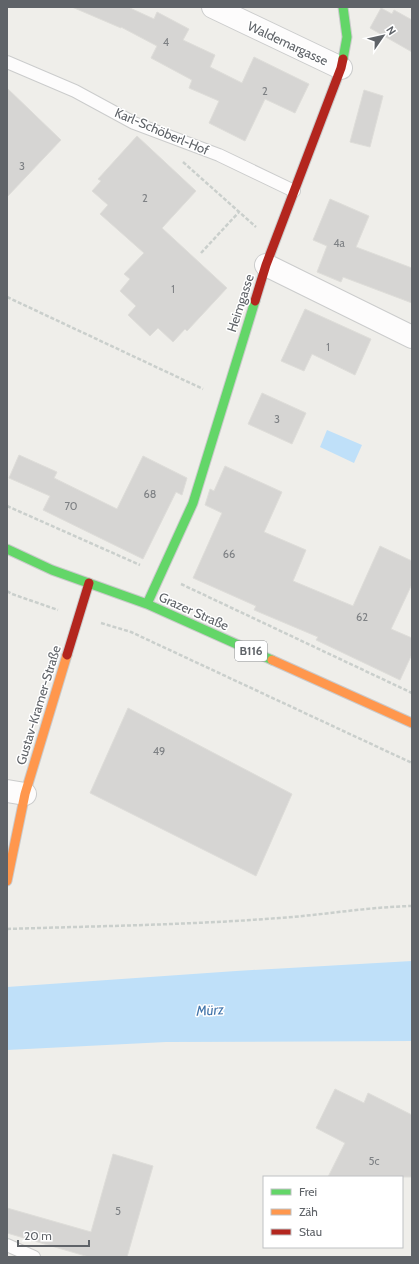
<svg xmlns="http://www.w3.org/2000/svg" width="419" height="1264" font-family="Cabin,sans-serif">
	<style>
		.water { fill: #bfe0f9 }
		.building { fill: #d6d5d3; stroke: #deddd9 }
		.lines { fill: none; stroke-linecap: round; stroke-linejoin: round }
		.lane-casing { stroke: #cbcccc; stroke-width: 14 }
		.street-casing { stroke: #cbcccc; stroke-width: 24 }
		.fast-casing { stroke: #cacacb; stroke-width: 11 }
		.slow-casing { stroke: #cacacb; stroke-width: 11 }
		.jam-casing { stroke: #cacacb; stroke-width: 11 }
		.path { stroke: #cacfcc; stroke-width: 2.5; stroke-dasharray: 4 2; stroke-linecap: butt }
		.lane { stroke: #fdfcfc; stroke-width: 12 }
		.street { stroke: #fdfcfc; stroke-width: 22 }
		.fast { stroke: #63d668; stroke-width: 9 }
		.slow { stroke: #ff974d; stroke-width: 9 }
		.jam { stroke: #b3261e; stroke-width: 9 }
		.labels { text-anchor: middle; stroke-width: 3; stroke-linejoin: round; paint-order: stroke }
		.number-label { font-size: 11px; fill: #7e8184 }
		.shield { fill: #fff; stroke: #8f9295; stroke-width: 1 }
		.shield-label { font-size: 12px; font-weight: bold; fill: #5f6368 }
		.street-label { font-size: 13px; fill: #5f6368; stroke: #fff }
		.water-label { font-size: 14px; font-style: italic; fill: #4174aa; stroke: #fff }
	</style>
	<rect width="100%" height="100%" fill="#efeeea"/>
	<path class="water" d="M327,430L362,445L354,463L320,447Z
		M412,961V1041L166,1042L7,1050V987L236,971Z"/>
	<path class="building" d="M72,7H130V8L154,19L157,12L189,29L183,40L215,55L210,67L242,83L254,57L309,84L295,113L265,99L245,141L209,123L219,101L189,88L192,80L151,58L157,46L121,27V28Z
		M381,8L392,14L394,10L412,20V52L370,28Z
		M7,88L61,140L7,197Z
		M364,90L383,96L370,147L350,142Z
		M137,136L196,191L162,228L227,288L187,331L185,329L173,342L158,328L150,336L128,315L136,306L120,291L130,279L124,274L144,253L100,214L108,205L92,191L101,181L98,179Z
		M330,199L369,216L356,247L412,268V303L343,277L341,282L317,272L327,246L313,240Z
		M305,309L371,339L355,375L312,354L304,371L281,361Z
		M262,393L306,413L292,444L248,424Z
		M19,455L57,472L54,478L117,509L143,456L187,478L182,495L176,492L143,559L43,510L50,496L9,478Z
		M225,466L282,492L264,532L306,550L293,581L353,606L380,546L412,561V584L391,629L412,638V654L400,680L316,640L318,637L254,610L256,606L193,578L222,513L205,505L210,489L214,491Z
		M128,708L292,794L256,876L90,793Z
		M335,1089L364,1103L368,1093L412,1115V1177H328L345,1143L316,1128Z
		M113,1154L153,1166L127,1257H89L7,1233V1208L91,1232Z"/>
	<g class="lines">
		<defs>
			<path id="lane" d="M7,62L75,91L134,123L219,155L294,191
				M7,1245L34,1257"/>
			<path id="street" d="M213,7L341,68
				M266,265L412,337
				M7,791L25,794"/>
			<path id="fast" d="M343,59L347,37L343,7
				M7,549L52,570L147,604L272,660
				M147,604L193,503L255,301"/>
			<path id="slow" d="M272,660L412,723
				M7,881L25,794L67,655"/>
			<path id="jam" d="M255,301L266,265L341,68L343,59
				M67,655L89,583"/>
		</defs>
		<use href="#lane" class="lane-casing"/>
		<use href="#street" class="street-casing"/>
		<use href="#fast" class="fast-casing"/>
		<use href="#slow" class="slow-casing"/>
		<use href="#jam" class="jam-casing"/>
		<path class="path" d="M183,162L256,227
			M201,253L239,212
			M7,297L203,389
			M7,506L140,565
			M181,584L412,693
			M7,591L12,594L58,610
			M101,623L131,632L412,763
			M7,929C98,926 189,925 279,918C324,915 367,907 412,906"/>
		<use href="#lane" class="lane"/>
		<use href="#street" class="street"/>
		<use href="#fast" class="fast"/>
		<use href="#slow" class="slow"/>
		<use href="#jam" class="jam"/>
	</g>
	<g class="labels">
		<g class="number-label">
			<text x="166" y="46">4</text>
			<text x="265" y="95">2</text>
			<text x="22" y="170">3</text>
			<text x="145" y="202">2</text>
			<text x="339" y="247">4a</text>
			<text x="173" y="293">1</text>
			<text x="328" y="351">1</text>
			<text x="277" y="423">3</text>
			<text x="150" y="498">68</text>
			<text x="71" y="510">70</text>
			<text x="229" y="558">66</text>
			<text x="362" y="621">62</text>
			<text x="159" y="755">49</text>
			<text x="374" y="1165">5c</text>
			<text x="118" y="1215">5</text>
		</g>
		<rect class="shield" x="235" y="641" width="32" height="20" rx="3"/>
		<g class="shield-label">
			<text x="251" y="655">B116</text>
		</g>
		<g class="street-label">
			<text transform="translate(288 43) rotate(25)" y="5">Waldemargasse</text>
			<text transform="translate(162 131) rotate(23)" y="5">Karl-Schöberl-Hof</text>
			<text transform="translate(240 303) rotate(-72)" y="5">Heimgasse</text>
			<text transform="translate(194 611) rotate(24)" y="5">Grazer Straße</text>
			<text transform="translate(38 705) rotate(-73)" y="5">Gustav-Kramer-Straße</text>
		</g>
		<g class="water-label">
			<text transform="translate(210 1010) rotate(-3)" y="5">Mürz</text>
		</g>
	</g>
	<rect width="419" height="1264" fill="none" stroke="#5f6368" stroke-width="16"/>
	<rect x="263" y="1176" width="140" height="72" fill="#ffffff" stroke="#bfc1c3"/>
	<rect x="271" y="1189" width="20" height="6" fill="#63d668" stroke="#bfc1c3"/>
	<text x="299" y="1196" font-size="12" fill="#5f6368">Frei</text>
	<rect x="271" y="1209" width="20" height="6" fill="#ff974d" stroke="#bfc1c3"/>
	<text x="299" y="1216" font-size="12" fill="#5f6368">Zäh</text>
	<rect x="271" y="1229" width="20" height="6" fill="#b3261e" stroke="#bfc1c3"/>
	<text x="299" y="1236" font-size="12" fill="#5f6368">Stau</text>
	<g transform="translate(383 36) rotate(56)" stroke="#ffffff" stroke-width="3" paint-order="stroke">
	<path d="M0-3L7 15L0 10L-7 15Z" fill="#5f6368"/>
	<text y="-6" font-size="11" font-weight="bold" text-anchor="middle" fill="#5f6368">N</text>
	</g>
	<path d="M18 1240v6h71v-6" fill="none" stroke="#5f6368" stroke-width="2"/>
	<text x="24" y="1240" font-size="12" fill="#5f6368" stroke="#ffffff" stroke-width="3" paint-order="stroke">20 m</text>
</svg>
